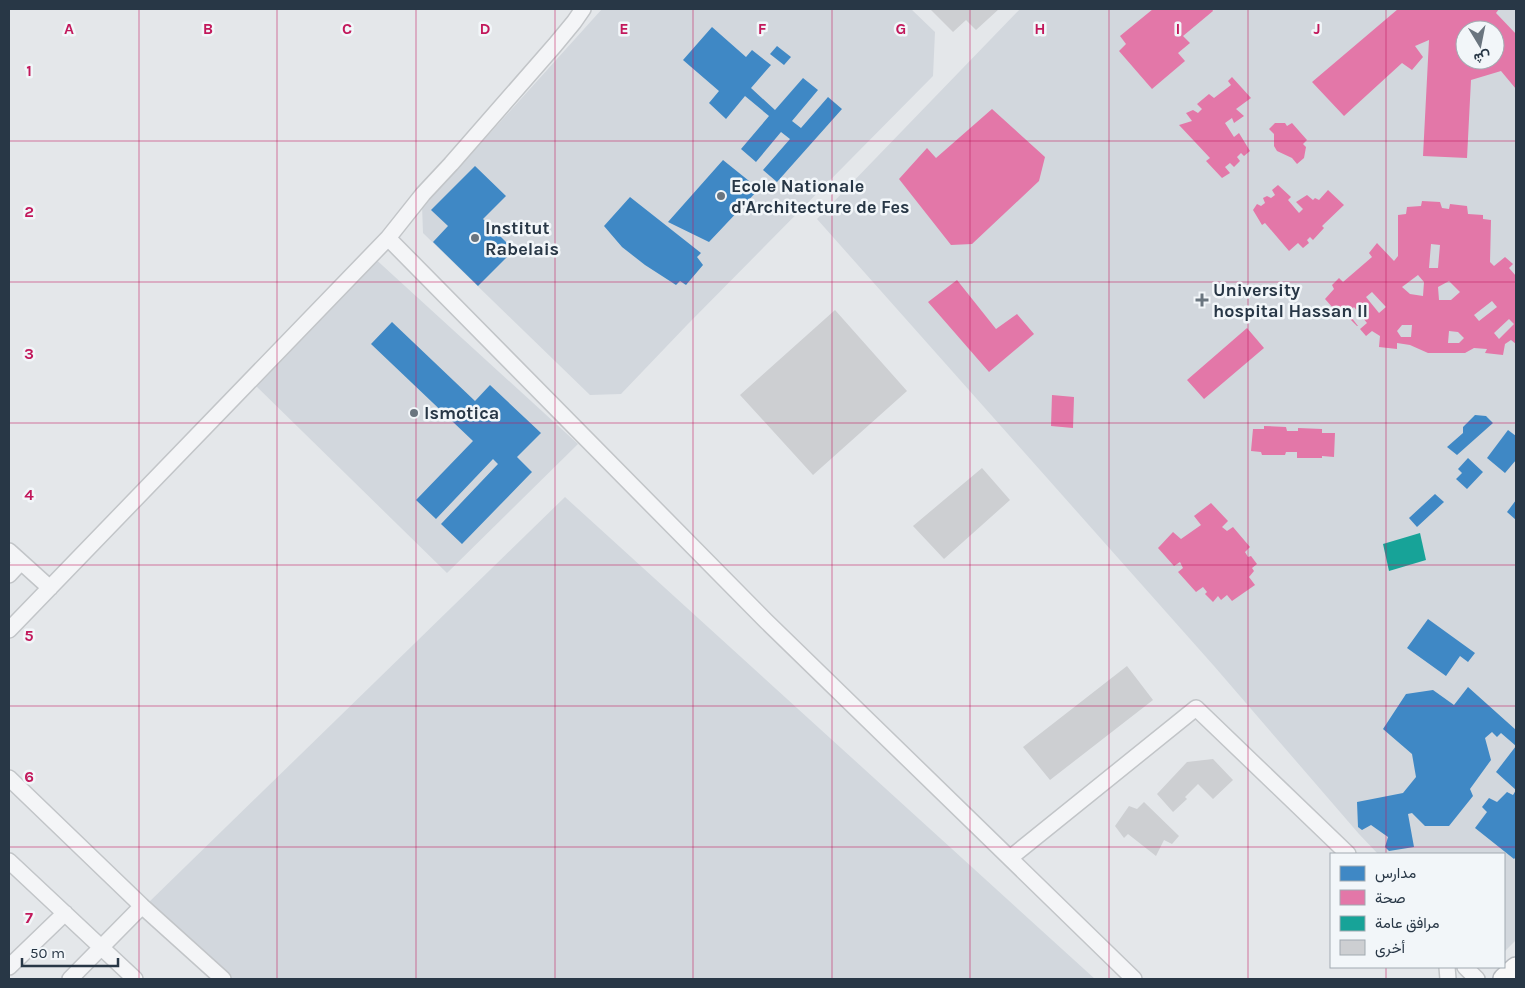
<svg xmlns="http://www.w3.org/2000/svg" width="1525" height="988" font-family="Karla,Vazirmatn,sans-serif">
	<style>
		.built { fill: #d2d7dd; fill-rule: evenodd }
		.schools { fill: #3f88c5 }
		.health { fill: #e377a8; fill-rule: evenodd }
		.public { fill: #17a398 }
		.building { fill: #cdcfd2 }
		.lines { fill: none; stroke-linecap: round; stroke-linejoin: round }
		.minor-casing { stroke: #c2c5c8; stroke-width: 18 }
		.highway-casing { stroke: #b6babf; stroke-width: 24 }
		.minor { stroke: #f4f5f7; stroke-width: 15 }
		.highway { stroke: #f8f8f8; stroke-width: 21 }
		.grid { fill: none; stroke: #c2185b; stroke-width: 1; stroke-opacity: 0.55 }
		.poi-dot { fill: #6a757f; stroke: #f2f6f9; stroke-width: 2 }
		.labels { text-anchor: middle; stroke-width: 5; stroke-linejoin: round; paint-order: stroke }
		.poi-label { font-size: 18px; font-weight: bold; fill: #283746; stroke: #f2f6f9; text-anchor: start }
		.grid-label { font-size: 16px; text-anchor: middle; font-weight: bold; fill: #c2185b; stroke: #f2f6f9; stroke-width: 5; stroke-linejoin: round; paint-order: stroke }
	</style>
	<rect width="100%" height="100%" fill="#e4e7ea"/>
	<path class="built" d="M602,9H911L935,32L933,76L687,325L621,394L590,395L423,233L422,205L491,132Z
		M1020,9H1516V940L1504,952V854H1378L1359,834L1214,666L817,219ZM1465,30H1495V60H1465Z
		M371,255L578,444L447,573L253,383Z
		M565,497L1095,979H231L147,904Z"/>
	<path class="schools" d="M712,27L746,57L752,50L771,65L751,88L775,110L803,78L818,90L792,121L801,128L828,97L842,109L777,182L763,170L790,139L781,132L756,162L741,149L769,116L745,96L726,119L709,103L719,91L683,60Z
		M777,46L791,57L784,65L770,54Z
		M723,160L759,189L709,242L668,222Z
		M475,166L506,196L483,219L514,250L478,286L433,242L448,226L431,210Z
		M630,197L701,253L697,257L703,265L686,285L680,281L676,285L645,265L622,247L604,226Z
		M392,322L475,401L490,385L541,433L517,457L532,472L462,544L441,524L498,464L493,459L436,519L416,500L473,441L371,344Z
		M1475,415L1486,416L1493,423L1457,455L1447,447L1463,433V427Z
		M1508,430L1516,436V460L1505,473L1487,458Z
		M1468,458L1483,472L1467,489L1456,479L1462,473L1458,469Z
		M1435,494L1444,502L1417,527L1409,518Z
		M1516,500V520L1507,512Z
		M1428,619L1475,653L1468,662L1460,656L1446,676L1407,648Z
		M1468,687L1516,730V790L1496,772L1516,746L1501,733L1497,737L1492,732L1485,738L1491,760L1470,789L1473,796L1449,826H1425L1412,813L1408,814L1414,847L1389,851L1385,847L1388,837L1371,825L1362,830L1358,827L1357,802L1403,793L1416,777L1412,754L1383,729L1406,694L1433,690L1454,705Z
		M1516,790V857L1514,859L1475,828L1487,812L1482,807L1489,798L1497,802L1507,792L1513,795Z"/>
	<path class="health" d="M1153,9H1212L1213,11L1183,36L1190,43L1178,53L1185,61L1152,89L1119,51L1126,44L1120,36Z
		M1398,9H1499L1496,13L1516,34V89L1501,71L1471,80L1467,158L1423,156L1429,40L1415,46L1423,57L1412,70L1402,63L1344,116L1312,82ZM1465,30H1495V60H1465V57H1464L1465,51Z
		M1232,77L1251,98L1236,109L1244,116L1234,123L1232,118L1225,123L1234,137L1239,133L1250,151L1244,156L1241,153L1237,157L1240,161L1234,167L1230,163L1225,167L1230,173L1222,178L1206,161L1210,158L1179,125L1192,121L1186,113L1193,110L1198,113L1202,109L1197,104L1209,94L1214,98L1231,85L1228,81Z
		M992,109L1045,157L1039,181L972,244L951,245L899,179L927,148L936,158Z
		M1275,123H1285L1287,126L1292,123L1307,140L1303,144L1306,147L1304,158L1297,164L1292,158L1277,151L1274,146V134L1269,129Z
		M1278,185L1291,197L1288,200L1299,213L1303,209L1296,202L1307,195L1313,200L1315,198L1319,200L1328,190L1344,205L1322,226L1324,228L1313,240L1310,237L1307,240L1309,243L1303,248L1298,243L1289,251L1265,223L1262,225L1253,210L1257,204L1261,206L1265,203L1263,198L1267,196L1271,198L1275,195L1272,190Z
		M1422,201L1440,202L1442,208L1449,209L1450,204L1467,206L1468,214L1483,215V219L1491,220L1490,262L1494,266L1505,257L1513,264L1509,268L1516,276V344L1511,340L1505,344L1503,355L1485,353L1487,349L1474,348L1465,353H1428L1410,345L1397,343V349L1379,347L1380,336L1372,331L1366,336L1360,329L1367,323L1354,307L1348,313L1358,326H1357L1345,314L1341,317L1325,299L1334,289L1332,285L1339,278L1343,282L1372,257L1369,253L1377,243L1394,261L1398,256V215L1406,214L1407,207L1421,206ZM1431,244L1440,245L1438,268H1429ZM1418,275L1424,282L1423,296L1410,294L1402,287ZM1449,281L1460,292L1451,300H1439L1438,287ZM1372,292L1386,307L1379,313L1366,297ZM1492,301L1497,307L1479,321L1474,315ZM1509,319L1514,324L1499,339L1494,333ZM1402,325H1412L1411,337H1401L1397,331ZM1449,331L1458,332L1464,338L1459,343H1448Z
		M957,280L996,329L1017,314L1034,334L989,372L928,302Z
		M1247,328L1264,348L1204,399L1187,380Z
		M1052,395L1074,397L1073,428L1051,426Z
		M1264,426L1286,427L1287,431H1298V428L1322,429V433H1335L1334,457L1322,456V458H1297V452H1286L1285,455H1262L1261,452L1251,451L1253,429H1264Z
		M1211,503L1228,521L1222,527L1227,531L1233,527L1250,547L1245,552L1248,557L1251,556L1257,564L1252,568L1254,571L1249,577L1255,585L1232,601L1227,595L1221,600L1218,596L1213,602L1205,594L1207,592L1203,587L1196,592L1178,572L1183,568L1180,562L1174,566L1158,548L1173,532L1181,539L1201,525L1194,516Z"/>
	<path class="public" d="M1420,533L1426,560L1389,571L1383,544Z"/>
	<path class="building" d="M930,9H999L976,30L966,20L953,32Z
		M835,310L907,391L813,475L740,395Z
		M982,468L1010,500L944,559L913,526Z
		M1127,666L1153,700L1050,780L1023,747Z
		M1213,759L1233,780L1213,799L1198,784L1185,797L1187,799L1173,812L1157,794L1187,762Z
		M1144,802L1179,836L1172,844L1164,840L1156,856L1128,834L1124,838L1115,826L1129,806L1137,809Z"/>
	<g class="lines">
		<defs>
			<path id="minor" d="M388,238L766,621L1134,979
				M9,551L50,588
				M9,575L21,562
				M9,630L388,238L423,194L451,164L555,45L574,22L583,9
				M9,778L142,906L223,979
				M1010,858L1196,708L1348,854
				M9,861L135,979
				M9,967L65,913
				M1447,967L1448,979
				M1465,967L1477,979
				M70,979L142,906"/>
			<path id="highway" d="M1504,979L1516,968"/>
		</defs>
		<use href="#minor" class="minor-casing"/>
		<use href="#highway" class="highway-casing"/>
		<use href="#minor" class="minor"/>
		<use href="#highway" class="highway"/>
	</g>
	<path class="grid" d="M139,9V979M277,9V979M416,9V979M555,9V979M693,9V979M832,9V979M970,9V979M1109,9V979M1248,9V979M1386,9V854M9,141H1516M9,282H1516M9,423H1516M9,565H1516M9,706H1516M9,847H1516M1386,967V979"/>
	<g class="poi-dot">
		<circle cx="721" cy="196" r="5"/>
		<circle cx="475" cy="238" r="5"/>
		<path d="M1199.5 292.5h5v5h5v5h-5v5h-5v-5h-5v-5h5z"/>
		<circle cx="414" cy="413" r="5"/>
	</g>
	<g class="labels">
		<g class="poi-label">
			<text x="731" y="192">Ecole Nationale<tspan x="731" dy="21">d'Architecture de Fes</tspan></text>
			<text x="485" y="234">Institut<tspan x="485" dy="21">Rabelais</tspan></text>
			<text x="1213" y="296">University<tspan x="1213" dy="21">hospital Hassan II</tspan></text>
			<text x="424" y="419">Ismotica</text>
		</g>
	</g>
	<g class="grid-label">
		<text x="69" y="34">A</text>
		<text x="208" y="34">B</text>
		<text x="347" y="34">C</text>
		<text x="485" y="34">D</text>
		<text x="624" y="34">E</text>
		<text x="762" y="34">F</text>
		<text x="901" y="34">G</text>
		<text x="1040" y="34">H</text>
		<text x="1178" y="34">I</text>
		<text x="1317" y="34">J</text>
		<text x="29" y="76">1</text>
		<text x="29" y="217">2</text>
		<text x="29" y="359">3</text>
		<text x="29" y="500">4</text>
		<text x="29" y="641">5</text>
		<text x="29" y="782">6</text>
		<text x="29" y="923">7</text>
	</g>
	<rect width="1525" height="988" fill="none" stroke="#283746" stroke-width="20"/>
	<rect x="1330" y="853" width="175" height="115" fill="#f2f6f9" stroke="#a1aab1"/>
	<rect x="1340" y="866" width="25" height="15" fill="#3f88c5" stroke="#a1aab1"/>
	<text x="1375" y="878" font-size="15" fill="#283746">مدارس</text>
	<rect x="1340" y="890" width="25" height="15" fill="#e377a8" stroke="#a1aab1"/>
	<text x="1375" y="903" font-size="15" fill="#283746">صحة</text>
	<rect x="1340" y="916" width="25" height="15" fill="#17a398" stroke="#a1aab1"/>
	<text x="1375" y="928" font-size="15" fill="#283746">مرافق عامة</text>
	<rect x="1340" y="940" width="25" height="15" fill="#cdcfd2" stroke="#a1aab1"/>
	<text x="1375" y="953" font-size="15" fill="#283746">أخرى</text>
	<g transform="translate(1480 45) rotate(170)"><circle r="24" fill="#f2f6f9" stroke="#a1aab1"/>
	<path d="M0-4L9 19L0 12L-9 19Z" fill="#6a757f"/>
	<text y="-8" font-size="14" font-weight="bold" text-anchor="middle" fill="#283746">ش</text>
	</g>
	<path d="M22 958v8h96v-8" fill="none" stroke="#283746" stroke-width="2.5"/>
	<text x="30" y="958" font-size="15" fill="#283746" stroke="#f2f6f9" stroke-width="4" paint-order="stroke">50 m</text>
</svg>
